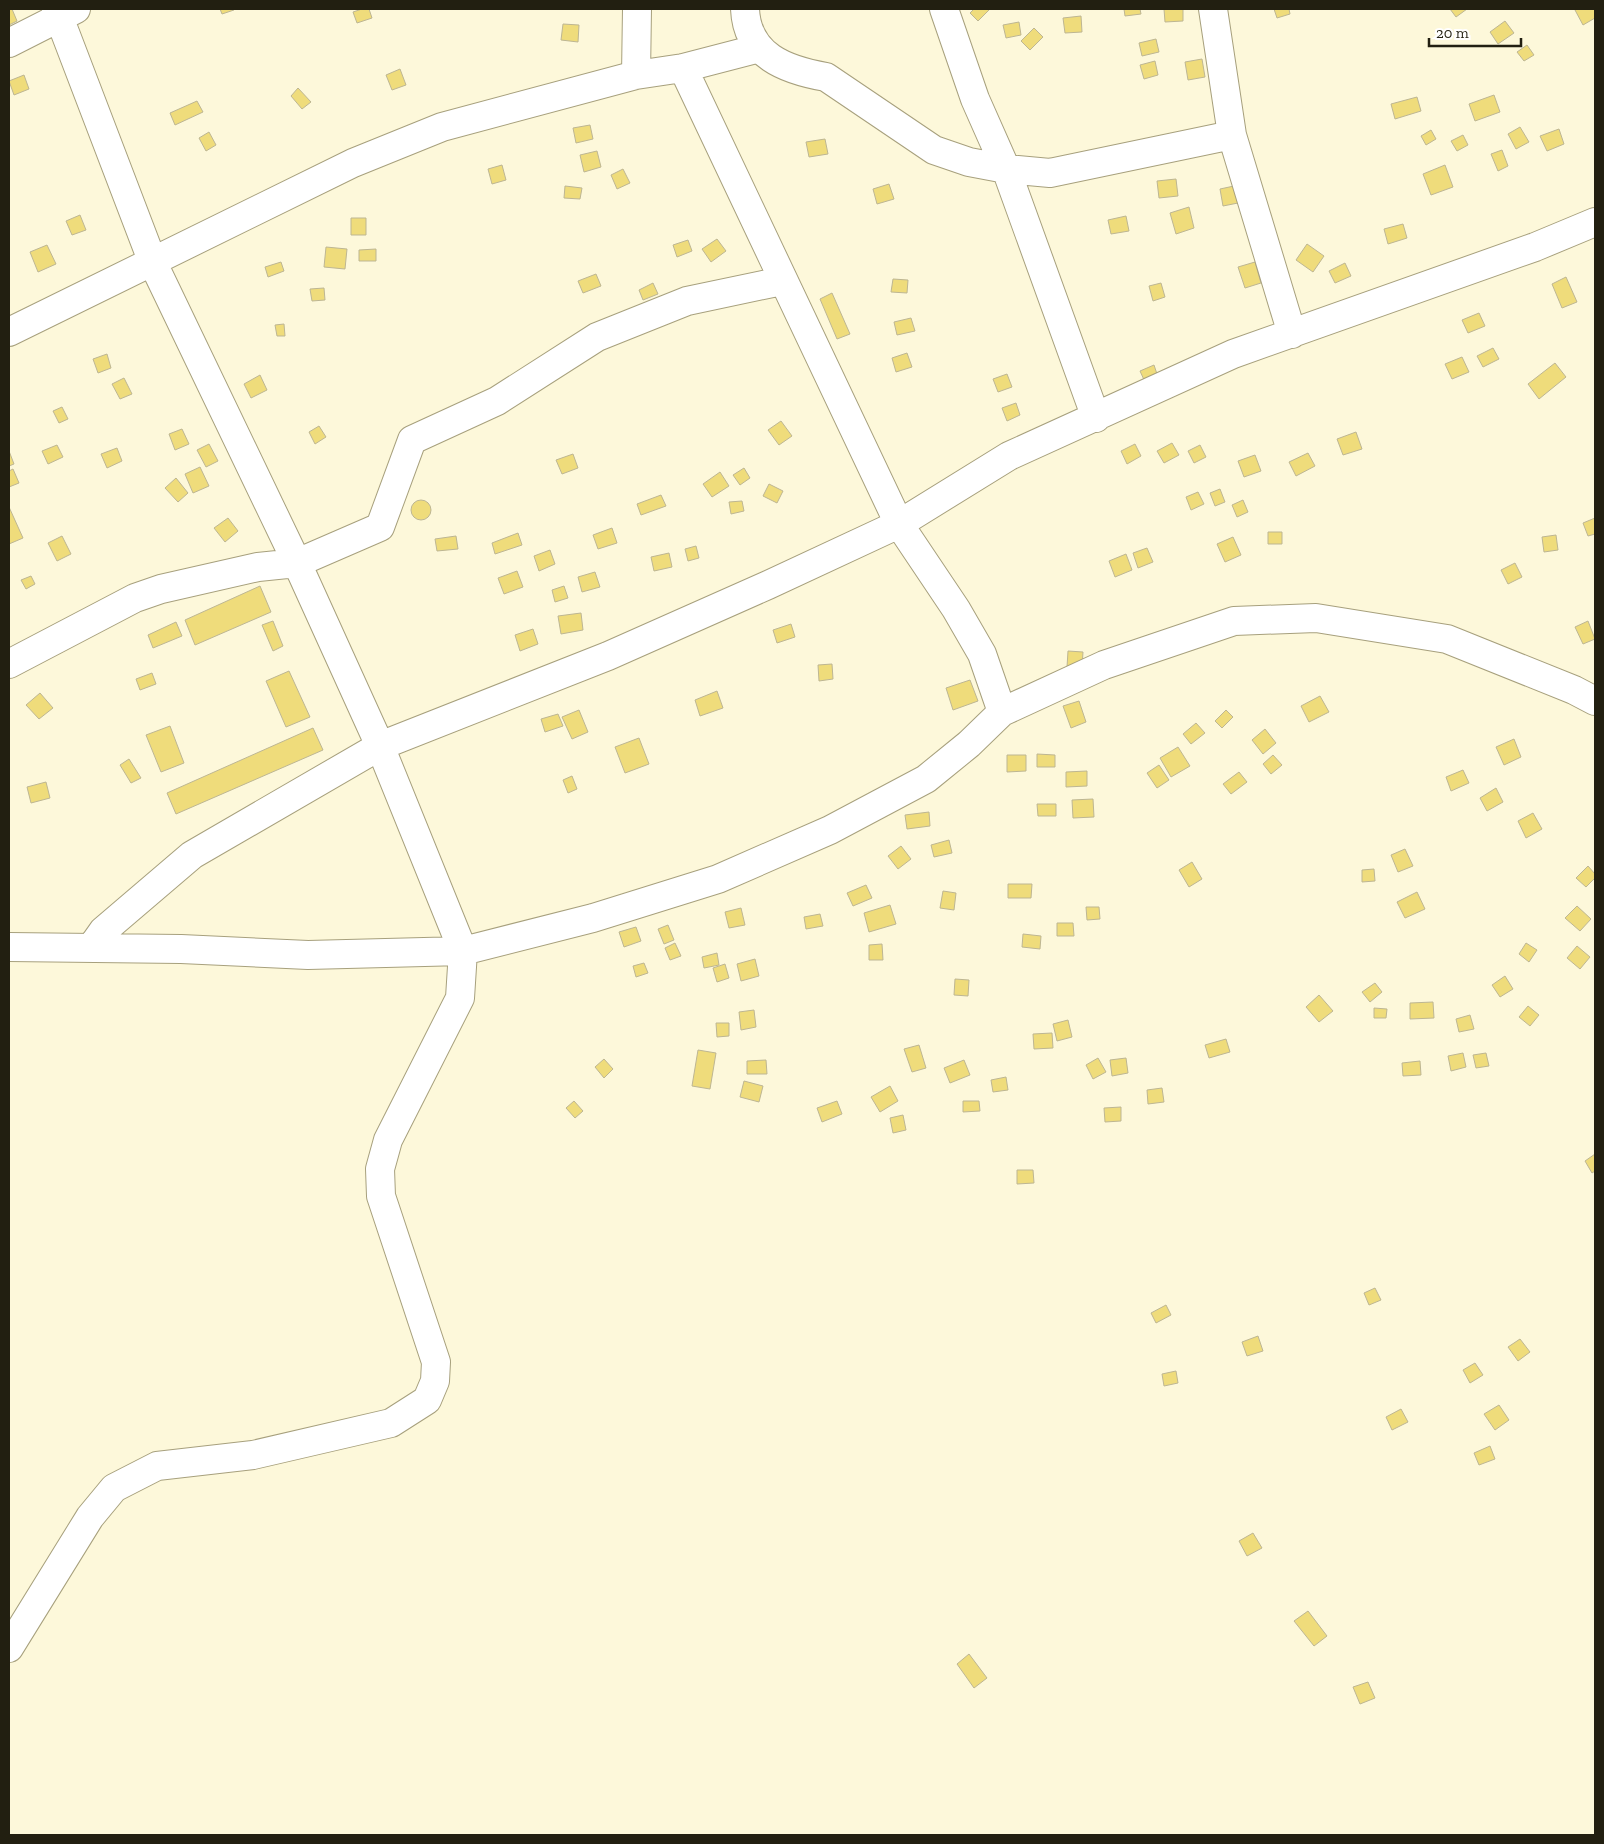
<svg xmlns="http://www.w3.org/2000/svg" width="1604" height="1844" font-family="'Zilla Slab',serif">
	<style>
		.building { fill: #efdc7b; stroke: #bdb693 }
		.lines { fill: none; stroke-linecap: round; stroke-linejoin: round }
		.minor-casing { stroke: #a7a07d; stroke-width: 30 }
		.minor { stroke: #fff; stroke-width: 28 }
	</style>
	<rect width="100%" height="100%" fill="#fdf8da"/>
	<path class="building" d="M9,9H12L17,21L9,25Z
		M220,9H233L234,10L222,14Z
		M362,9H369L372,18L357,23L353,12Z
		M974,9H988L989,10L978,21L970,13Z
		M1124,9H1140L1141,14L1125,16Z
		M1164,9H1183V21L1165,22Z
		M1274,9H1289L1290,14L1277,18Z
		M1450,9H1467L1456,17Z
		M1577,9H1595V18L1583,25L1575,10Z
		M1081,16L1082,32L1065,33L1063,18Z
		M1505,21L1514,33L1498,44L1490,32Z
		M1019,22L1021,35L1006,38L1003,25Z
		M563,24L579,25L578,42L561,40Z
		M1034,28L1043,37L1030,50L1021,41Z
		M1156,39L1159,52L1142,56L1139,43Z
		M1527,45L1534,55L1524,61L1517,52Z
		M1202,59L1205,77L1188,80L1185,62Z
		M1155,61L1158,75L1144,79L1140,65Z
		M400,69L406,85L392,90L386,75Z
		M24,75L29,89L14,95L9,81Z
		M298,88L311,102L302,109L291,96Z
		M1494,95L1500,112L1475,121L1469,104Z
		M1417,97L1421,111L1395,119L1391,104Z
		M197,101L203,112L175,125L170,113Z
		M590,125L593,139L576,143L573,128Z
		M1520,127L1529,142L1516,149L1508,134Z
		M1559,129L1564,144L1547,151L1540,136Z
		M1431,130L1436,139L1426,145L1421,136Z
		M209,132L216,145L206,151L199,138Z
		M1463,135L1468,145L1457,151L1451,141Z
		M825,139L828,154L809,157L806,142Z
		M1502,150L1508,166L1498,171L1491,154Z
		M597,151L601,167L584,172L580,155Z
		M502,165L506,180L492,184L488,169Z
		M1445,165L1453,187L1431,195L1423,174Z
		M623,169L630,183L617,189L611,175Z
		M1176,179L1178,196L1159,198L1157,181Z
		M889,184L894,199L877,204L873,189Z
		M565,186L582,188L580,199L564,198Z
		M1234,186L1238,203L1223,206L1220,189Z
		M1189,207L1194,228L1176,234L1170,213Z
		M80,215L86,230L72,235L66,221Z
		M1126,216L1129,231L1111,234L1108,220Z
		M351,218H366V235H351Z
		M1403,224L1407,238L1388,244L1384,229Z
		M717,239L726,251L711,262L702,249Z
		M688,240L692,251L677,257L673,245Z
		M1307,244L1324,256L1313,272L1296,260Z
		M47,245L56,264L38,272L30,252Z
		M326,247L347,249L345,269L324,267Z
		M376,249V261H359V250Z
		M281,262L284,271L268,277L265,267Z
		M1255,262L1261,283L1245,288L1238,267Z
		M1345,263L1351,276L1335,283L1329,271Z
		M596,274L601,286L583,293L578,281Z
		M1566,277L1577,302L1562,308L1552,284Z
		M893,279L908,280L907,293L891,292Z
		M653,283L658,294L643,300L639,290Z
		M1161,283L1165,297L1153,301L1149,286Z
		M324,288L325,300L312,301L310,289Z
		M832,293L850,334L837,339L820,299Z
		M1479,313L1485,326L1468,333L1462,320Z
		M911,318L915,331L897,335L894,322Z
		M284,324L285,336H277L275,325Z
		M1493,348L1499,359L1483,367L1477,356Z
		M907,353L912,367L896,372L892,358Z
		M107,354L111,368L98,373L93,359Z
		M1462,357L1469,372L1452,379L1445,364Z
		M1555,363L1566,377L1539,399L1528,384Z
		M1154,365L1158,377L1145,382L1140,371Z
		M1007,374L1012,387L998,392L993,379Z
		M260,375L267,390L251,398L244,384Z
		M124,378L132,394L120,399L112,384Z
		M1016,403L1020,415L1007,421L1002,408Z
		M62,407L68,419L59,423L53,411Z
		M781,421L792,436L779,445L768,430Z
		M319,426L326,437L315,444L309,432Z
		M182,429L189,444L175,450L169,434Z
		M1356,432L1362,449L1343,455L1337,439Z
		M1172,443L1179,455L1164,463L1157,451Z
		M209,444L218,461L206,467L197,450Z
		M1135,444L1141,456L1127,464L1121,451Z
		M57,445L63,457L48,464L42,451Z
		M1200,445L1206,457L1194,463L1188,451Z
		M117,448L122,461L107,468L101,454Z
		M9,451L14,464L9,466Z
		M1308,453L1315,466L1296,476L1289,462Z
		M573,454L578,468L562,474L556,460Z
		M1255,455L1261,471L1244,477L1238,461Z
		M200,467L209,486L193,493L185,474Z
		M744,468L750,478L740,485L733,475Z
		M13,469L19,483L9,487V471Z
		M720,472L729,486L712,497L703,484Z
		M176,478L188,493L178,502L165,488Z
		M769,484L783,491L777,503L763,496Z
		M1220,489L1225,502L1215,506L1210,493Z
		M1198,492L1204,504L1191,510L1186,497Z
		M661,495L666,506L641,515L637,504Z
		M411 510a10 10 0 1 1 20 0a10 10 0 1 1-20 0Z
		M1243,500L1248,512L1237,517L1232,505Z
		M742,501L744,511L731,514L729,502Z
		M9,507L23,538L9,544Z
		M228,518L238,531L225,542L214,528Z
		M1595,518V534L1588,536L1583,523Z
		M612,528L617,543L598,549L593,535Z
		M1268,532H1282V544H1268Z
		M518,533L522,545L495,554L492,543Z
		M1556,535L1558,550L1544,552L1542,537Z
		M62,536L71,554L57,561L48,543Z
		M456,536L458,549L437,551L435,539Z
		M1233,537L1241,555L1225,562L1217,544Z
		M696,546L699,558L688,561L685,549Z
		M1147,548L1153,562L1138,568L1133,553Z
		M550,550L555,564L539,571L534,556Z
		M669,553L672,567L654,571L651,557Z
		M1126,554L1132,570L1115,577L1109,561Z
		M1515,563L1522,577L1508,584L1501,570Z
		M517,571L523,587L504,594L498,578Z
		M595,572L600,587L582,592L578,577Z
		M31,576L35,584L26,589L21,580Z
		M260,586L271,612L195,645L185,620Z
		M564,586L568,598L555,602L552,590Z
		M581,613L583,630L561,634L558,616Z
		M273,621L283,646L273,651L262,625Z
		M1588,621L1595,639L1583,644L1575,627Z
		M176,622L182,636L153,648L148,635Z
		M791,624L795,637L777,643L773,630Z
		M533,629L538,644L520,651L515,635Z
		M1068,651L1083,652L1082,667H1067Z
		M832,664L833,679L819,681L818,665Z
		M289,671L310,717L286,727L266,681Z
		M152,673L156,684L140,690L136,679Z
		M970,680L978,701L953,710L946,688Z
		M717,691L723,708L700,716L695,700Z
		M40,693L53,708L39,719L26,705Z
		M1320,696L1329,712L1309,722L1301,706Z
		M1079,701L1086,722L1071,728L1063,706Z
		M579,710L588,732L572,739L562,717Z
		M1226,710L1233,717L1222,728L1215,721Z
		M558,714L563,726L545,732L541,719Z
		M1196,723L1205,733L1191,744L1183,734Z
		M170,726L184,763L161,772L146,735Z
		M313,728L323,750L176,814L167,793Z
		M1265,729L1276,743L1263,754L1252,740Z
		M639,738L649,764L625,773L615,747Z
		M1514,739L1521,757L1504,765L1496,747Z
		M1178,747L1190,766L1171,777L1160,758Z
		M1037,754L1055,755V767H1037Z
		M1007,755H1026V771L1007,772Z
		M1273,755L1282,765L1271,774L1263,764Z
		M129,759L141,778L131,783L120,765Z
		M1159,765L1169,780L1157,788L1147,773Z
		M1463,770L1469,783L1451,791L1446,777Z
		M1087,771V786L1066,787V772Z
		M1239,772L1247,782L1231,794L1223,784Z
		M572,776L577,789L568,793L563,780Z
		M46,782L50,798L31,803L27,787Z
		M1496,788L1503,802L1487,811L1480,798Z
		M1093,799L1094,817L1073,818L1072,800Z
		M1037,804H1056V816H1038Z
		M929,812L930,826L907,829L905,815Z
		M1533,813L1542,829L1526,838L1518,821Z
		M949,840L952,853L934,857L931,845Z
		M901,846L911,859L898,869L888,856Z
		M1405,849L1413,866L1398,872L1391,855Z
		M1192,862L1202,879L1189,887L1179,870Z
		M1588,866L1595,874V878L1586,887L1576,878Z
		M1374,869L1375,881L1362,882V870Z
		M1008,884H1032L1031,898H1008Z
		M866,885L872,898L853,906L847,893Z
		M943,891L956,893L954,910L940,908Z
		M1417,892L1425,909L1405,918L1397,902Z
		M890,905L896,924L869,932L864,913Z
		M1577,906L1591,919L1580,931L1565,918Z
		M1086,907H1099L1100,919L1087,920Z
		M741,908L745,925L729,928L725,912Z
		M820,914L823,926L806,929L804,917Z
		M1057,923H1073L1074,936H1057Z
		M668,925L674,940L664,944L658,929Z
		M636,927L641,941L624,947L619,932Z
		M1023,934L1041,936L1040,949L1022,947Z
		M675,943L681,956L670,960L665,948Z
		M1526,943L1537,950L1529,962L1519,954Z
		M882,944L883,960H869V945Z
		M1577,946L1590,957L1580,969L1567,958Z
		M717,953L719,965L704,968L702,957Z
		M755,959L759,976L741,981L737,964Z
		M644,963L648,973L636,977L633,966Z
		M725,964L729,978L717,982L713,968Z
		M1505,976L1513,989L1500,997L1492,985Z
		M955,979L969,980L968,996L954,995Z
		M1375,983L1382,992L1370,1002L1362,992Z
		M1319,995L1333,1011L1319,1022L1306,1007Z
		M1433,1002L1434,1018L1410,1019V1003Z
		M1528,1006L1539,1015L1530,1026L1519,1017Z
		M1374,1008L1387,1009L1386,1018H1374Z
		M754,1010L756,1027L741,1030L739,1012Z
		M1470,1015L1474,1029L1459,1032L1456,1019Z
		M1068,1020L1072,1037L1057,1041L1053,1024Z
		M716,1023H729V1036L717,1037Z
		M1052,1033L1053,1048L1034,1049L1033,1034Z
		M1226,1039L1230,1052L1209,1058L1205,1045Z
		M919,1045L926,1068L912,1072L904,1049Z
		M698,1050L716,1053L710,1089L692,1086Z
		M1463,1053L1466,1067L1451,1071L1448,1056Z
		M1486,1053L1489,1066L1476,1068L1473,1055Z
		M1098,1058L1106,1072L1093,1079L1086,1065Z
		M1126,1058L1128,1073L1112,1076L1110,1060Z
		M604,1059L613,1069L604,1078L595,1067Z
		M766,1060L767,1074H747V1061Z
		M964,1060L970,1075L950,1083L944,1068Z
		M1420,1061L1421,1075L1403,1076L1402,1063Z
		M1006,1077L1008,1090L993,1092L991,1080Z
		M744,1081L763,1086L759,1102L740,1097Z
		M890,1086L898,1101L880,1112L871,1097Z
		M1162,1088L1164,1102L1148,1104L1147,1090Z
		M574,1101L583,1111L575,1118L566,1108Z
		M837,1101L842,1114L822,1122L817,1108Z
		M963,1101H979L980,1111L963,1112Z
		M1121,1107V1121L1105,1122L1104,1108Z
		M903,1115L906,1130L893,1133L890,1118Z
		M1595,1154V1171L1592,1173L1585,1161Z
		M1017,1170H1033L1034,1183L1017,1184Z
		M1375,1288L1381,1300L1369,1305L1364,1293Z
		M1166,1305L1171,1315L1156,1323L1151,1313Z
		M1258,1336L1263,1351L1247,1356L1242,1342Z
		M1520,1339L1530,1352L1518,1361L1508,1347Z
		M1475,1363L1483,1375L1470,1383L1463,1370Z
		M1176,1371L1178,1383L1164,1386L1162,1374Z
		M1499,1405L1509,1420L1495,1430L1484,1414Z
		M1401,1409L1408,1422L1392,1430L1386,1417Z
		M1490,1446L1495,1459L1479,1465L1474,1453Z
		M1253,1533L1262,1548L1247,1556L1239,1541Z
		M1308,1611L1327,1636L1314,1646L1294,1621Z
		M969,1654L987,1678L974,1688L957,1664Z
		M1368,1682L1375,1698L1360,1704L1353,1687Z"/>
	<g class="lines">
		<defs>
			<path id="minor" d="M745,9C747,56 786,70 826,77L934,150L969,162L1006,169L1050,173L1232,135
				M944,9L975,99L1006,169L1096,418
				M1213,9L1232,135L1292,334
				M9,43L76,9
				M683,68L899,524L956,609L982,654L1002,712
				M636,75L637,9
				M9,332L353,163L442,127L636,75L683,68L760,48
				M9,664L135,598L161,589L258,567L297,563L380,527L412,440L497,401L597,337L687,301L782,281
				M9,947L181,949L308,955L463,951L593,918L718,879L830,830L926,779L969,744L1002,712L1104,665L1234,621L1316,618L1447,639L1574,690L1595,701
				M91,948L103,931L192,855L380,746L608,656L768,585L899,524L1009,456L1233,354L1535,247L1595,222
				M9,1648L90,1517L114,1488L157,1466L253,1455L391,1423L427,1400L435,1381L436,1362L381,1196L380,1169L388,1140L460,998L463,951L380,746L297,563L153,263L56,9"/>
		</defs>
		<use href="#minor" class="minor-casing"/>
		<use href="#minor" class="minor"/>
	</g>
	<rect width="1604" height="1844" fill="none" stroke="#221f11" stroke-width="20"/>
	<path d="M1429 38v8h92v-8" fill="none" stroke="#221f11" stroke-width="2.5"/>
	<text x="1436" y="38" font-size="15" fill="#221f11" stroke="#ffffff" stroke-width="4" paint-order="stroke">20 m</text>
</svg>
